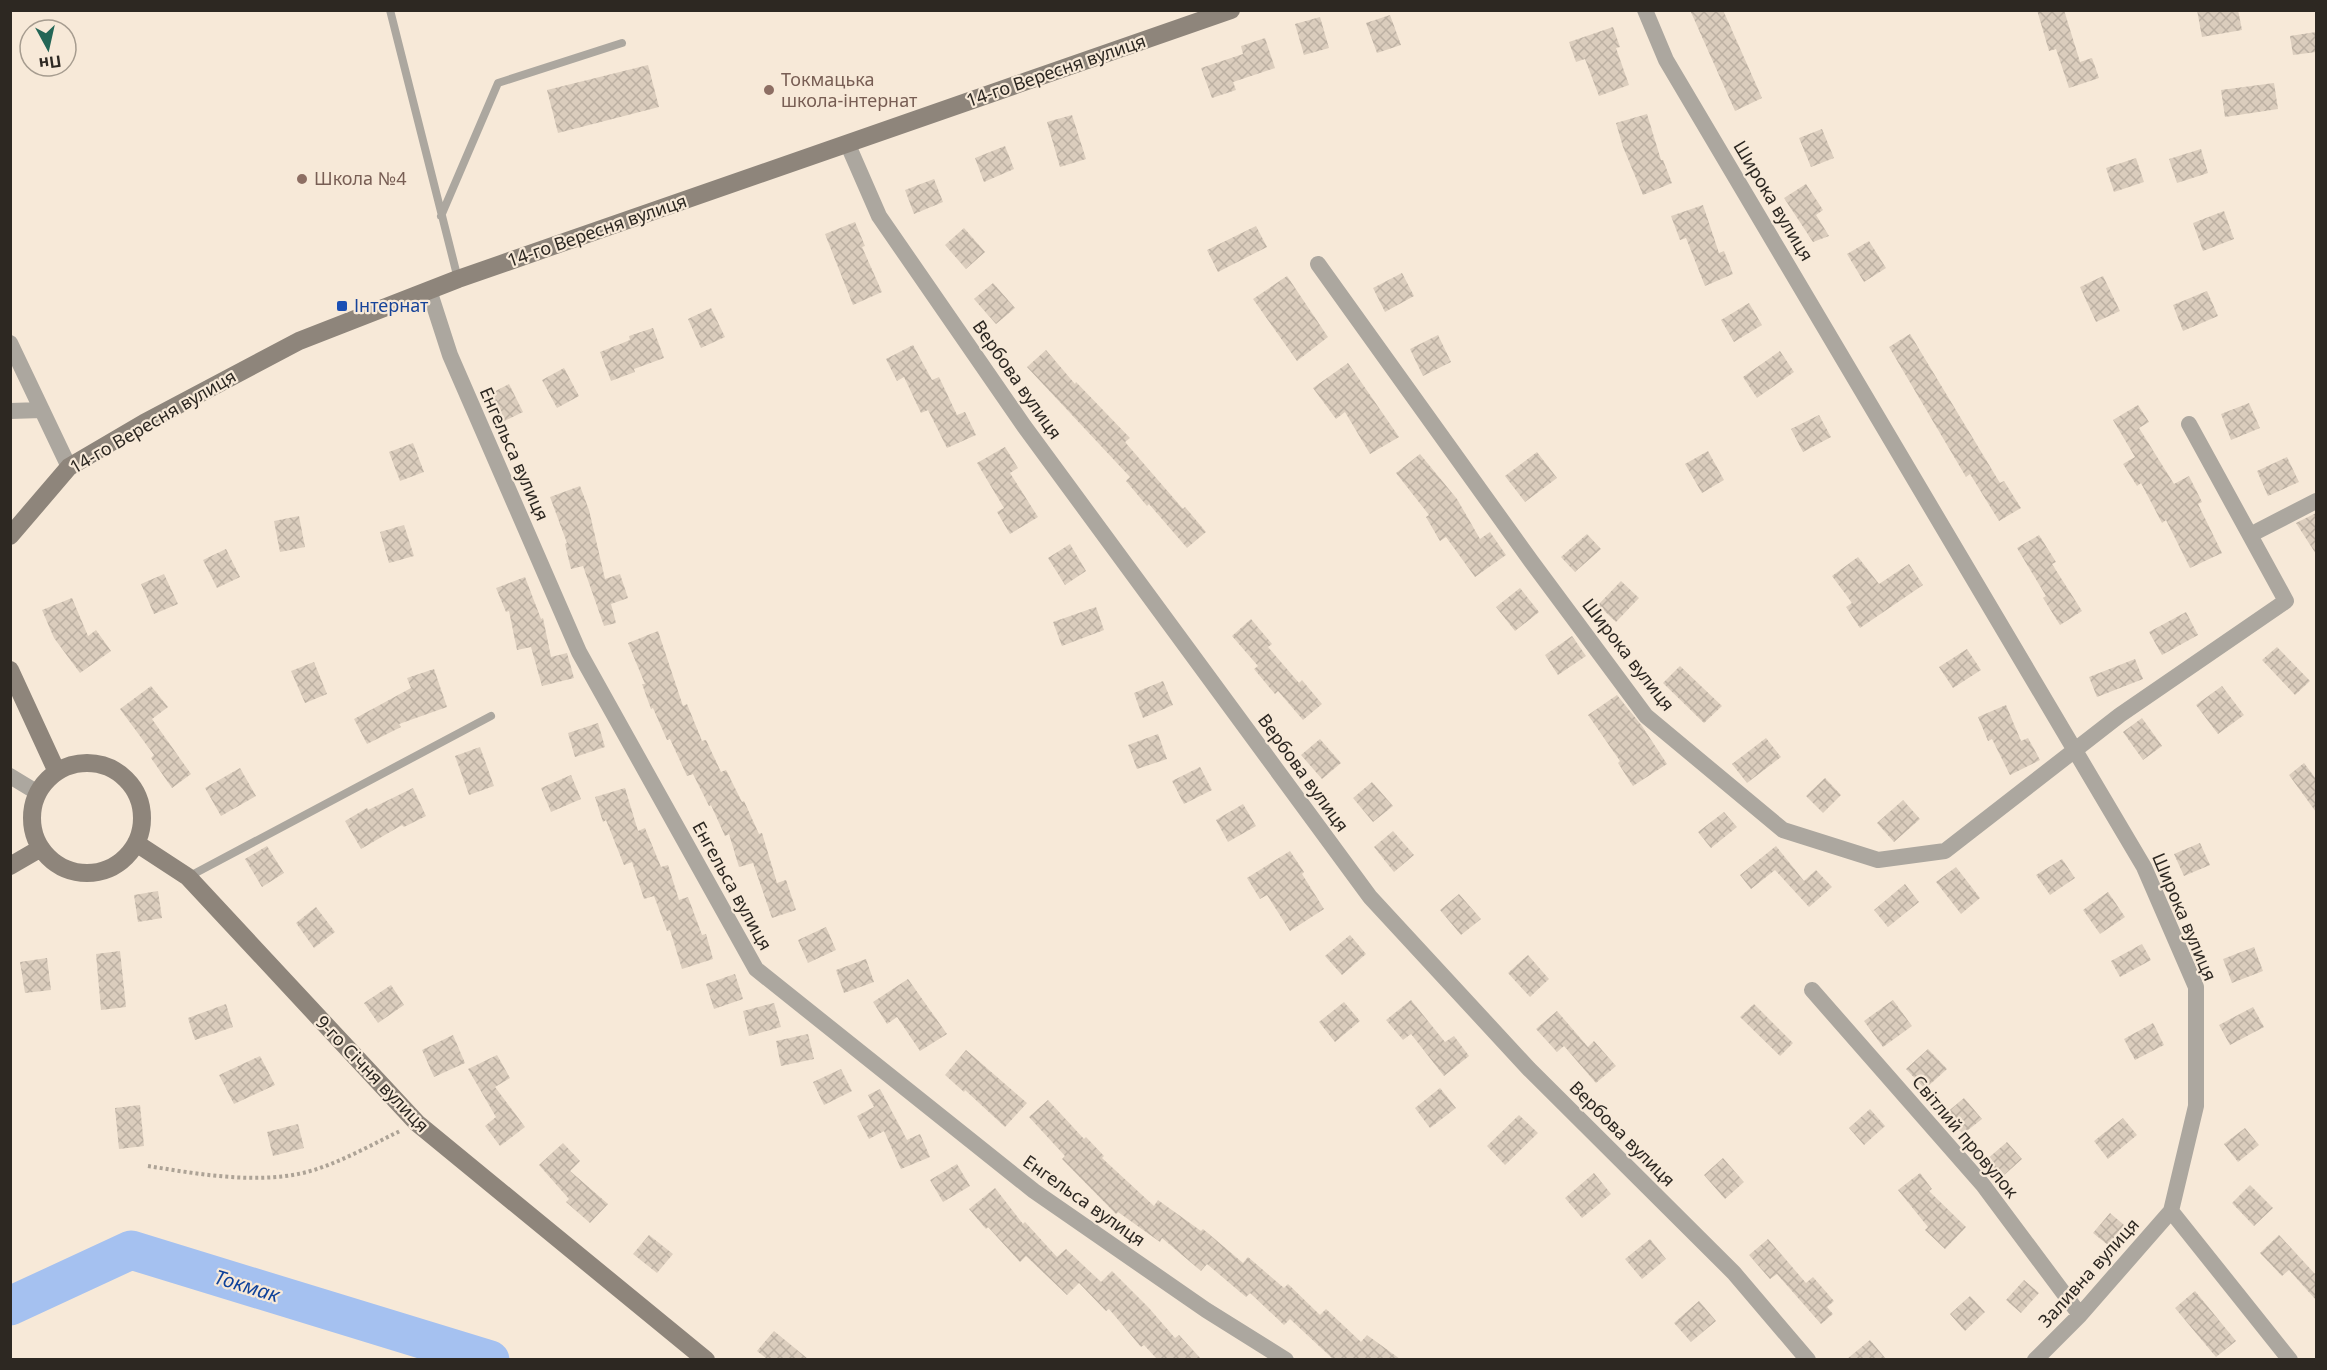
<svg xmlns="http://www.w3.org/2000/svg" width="2327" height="1370" font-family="'Noto Sans',sans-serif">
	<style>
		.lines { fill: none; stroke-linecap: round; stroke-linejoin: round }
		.river { stroke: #a5c1f0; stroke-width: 39 }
		.building { fill: url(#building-cross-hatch) }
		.path { stroke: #ada396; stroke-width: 4; stroke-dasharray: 3 3; stroke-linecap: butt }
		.lane { stroke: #aca79f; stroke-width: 8 }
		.street { stroke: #aca79f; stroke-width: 16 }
		.secondary { stroke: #8e857b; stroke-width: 18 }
		.education-dot { fill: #8d6e63; stroke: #f7e9d8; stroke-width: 2 }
		.transit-dot { fill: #1a4fb4; stroke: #f7e9d8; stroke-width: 2 }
		.labels { text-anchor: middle; stroke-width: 4.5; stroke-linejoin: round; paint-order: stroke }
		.street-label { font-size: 18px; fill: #2d2822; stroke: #f7e9d8 }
		.education-label { font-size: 18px; fill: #785e54; stroke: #f7e9d8; text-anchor: start }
		.transit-label { font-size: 18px; fill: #164399; stroke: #f7e9d8; text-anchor: start }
		.water-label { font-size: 20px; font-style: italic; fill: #0f429a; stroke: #f7e9d8 }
	</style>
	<defs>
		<pattern id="building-cross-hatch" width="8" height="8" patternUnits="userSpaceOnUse" patternTransform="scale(1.5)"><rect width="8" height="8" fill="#dbcdbd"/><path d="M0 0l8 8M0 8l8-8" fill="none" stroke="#bcb0a2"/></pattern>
	</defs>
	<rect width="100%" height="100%" fill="#f7e9d8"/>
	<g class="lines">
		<path class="river" d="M10,1306L131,1250L490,1360"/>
	</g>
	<path class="building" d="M1690,10H1723L1762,98L1735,111Z
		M2037,10H2064L2080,62L2092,58L2099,78L2069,88L2056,49L2049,51Z
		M2197,10H2238L2242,30L2202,37Z
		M1390,15L1401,45L1377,53L1366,23Z
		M1320,17L1329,48L1304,55L1295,24Z
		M1613,27L1620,47L1616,48L1629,85L1599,96L1585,59L1576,62L1569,42Z
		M2316,32V52L2293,55L2290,36Z
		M1265,38L1275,68L1233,82L1236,90L1212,98L1201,68L1243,54L1241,46Z
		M648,65L659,107L558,133L547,90Z
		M2274,83L2278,109L2225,117L2221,90Z
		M1647,114L1661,160H1663L1672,183L1643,195L1623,147L1616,123Z
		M1072,115L1086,159L1060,167L1047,122Z
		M1822,129L1834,158L1811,167L1799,138Z
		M1005,146L1014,169L984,182L975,158Z
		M2201,149L2208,173L2177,183L2169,159Z
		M2136,158L2144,182L2114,192L2106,168Z
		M934,179L943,202L914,214L905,190Z
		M1806,184L1823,210L1816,215L1829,236L1813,242L1784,198Z
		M1703,205L1719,253L1724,251L1733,274L1705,286L1686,238L1680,240L1671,216Z
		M2224,211L2234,239L2203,251L2193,223Z
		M855,222L865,246L862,247L882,292L853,305L825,234Z
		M1256,226L1267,247L1218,272L1207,250Z
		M964,228L985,252L966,269L945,245Z
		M1869,241L1886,268L1864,282L1847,254Z
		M1402,273L1414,296L1385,312L1373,288Z
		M1287,276L1328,337L1297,361L1253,299Z
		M2103,276L2120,311L2096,322L2080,287Z
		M993,283L1015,308L996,324L974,299Z
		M2207,291L2218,316L2183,331L2173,305Z
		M1749,303L1762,325L1734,342L1721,320Z
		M711,308L725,337L701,348L688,319Z
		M653,328L664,358L634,369L635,372L611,381L600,352L630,340L629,336Z
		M1910,334L2000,483L2004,481L2021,508L1999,521L1970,474L1966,477L1889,347Z
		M1438,335L1451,362L1423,376L1410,349Z
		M913,345L932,380L939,377L957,415L965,412L976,435L947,448L928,410L921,413L904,377L897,381L886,359Z
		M1046,350L1075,384L1076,382L1130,438L1125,442L1183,509L1185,507L1206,532L1187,548L1149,504L1147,506L1126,481L1130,477L1027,367Z
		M1780,351L1794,372L1757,398L1743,377Z
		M1348,363L1399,437L1370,454L1345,412L1336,419L1313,388Z
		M564,368L579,396L557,408L542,380Z
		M509,384L523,412L500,423L486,396Z
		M2249,403L2260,428L2231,440L2221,414Z
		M2138,405L2149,422L2139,428L2174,484L2189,476L2202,502L2198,504L2222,553L2190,568L2166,520L2162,523L2141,483L2137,486L2123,464L2135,457L2113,420Z
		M1819,415L1831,437L1803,452L1791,429Z
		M413,443L424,472L400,481L389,452Z
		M1005,447L1018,468L1010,473L1038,517L1010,534L997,512L1004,508L977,463Z
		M1708,451L1724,480L1702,493L1685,464Z
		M1537,452L1557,478L1525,502L1505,476Z
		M1420,454L1457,499L1480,539L1490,532L1506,555L1475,577L1446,537L1440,541L1426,517L1429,515L1396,473Z
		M2287,457L2299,482L2268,496L2257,471Z
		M580,486L589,510L605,579L620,574L628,598L611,604L616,623L604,626L583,566L571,569L565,544L567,543L550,497Z
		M2316,513V554L2296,523Z
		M299,516L305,547L280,552L274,521Z
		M404,525L414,556L389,563L380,532Z
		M1587,534L1601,549L1575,572L1561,557Z
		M2039,535L2056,562L2052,564L2082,611L2060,625L2043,598L2046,596L2017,548Z
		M1070,544L1086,571L1065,585L1048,558Z
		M226,549L240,577L217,588L203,560Z
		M1858,557L1879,584L1909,564L1923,585L1860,628L1846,607L1852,603L1832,576Z
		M164,574L178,604L154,614L141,584Z
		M525,577L541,619L543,618L551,657L567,653L574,678L542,686L531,647L517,650L509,611L506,612L496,588Z
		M1621,581L1639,598L1616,622L1598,605Z
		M1520,588L1539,612L1515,631L1496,607Z
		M72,598L88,636L96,630L111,651L80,673L54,638L42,610Z
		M1096,607L1104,630L1062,646L1053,622Z
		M2186,612L2198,635L2162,655L2149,632Z
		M1251,619L1272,644L1268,647L1299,683L1302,680L1322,704L1303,720L1278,691L1275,694L1254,669L1258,666L1232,636Z
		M658,631L683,706L687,704L702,741L706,740L721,772L726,770L742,802L744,801L759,834L762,833L777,883L786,880L796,910L772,918L753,863L739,867L729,834L725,836L711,805L709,806L693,774L687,776L670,739L667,740L653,708L651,709L642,684H645L628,643Z
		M1572,636L1586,656L1558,675L1545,655Z
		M2277,647L2310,681L2295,695L2262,660Z
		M1967,649L1981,670L1953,688L1939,667Z
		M2135,659L2143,679L2097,697L2089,677Z
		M314,662L327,694L305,703L291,671Z
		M1680,666L1722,706L1704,723L1663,683Z
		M434,669L447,707L399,724L401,727L367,744L354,719L411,688L407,678Z
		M1163,681L1173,705L1143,718L1134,693Z
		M151,686L168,707L152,719L191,774L172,788L151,758L154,755L120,709Z
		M2222,686L2244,715L2218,734L2196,705Z
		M1617,695L1642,726L1667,764L1633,786L1618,763L1620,761L1588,715Z
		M2006,705L2021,741L2028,738L2040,760L2010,775L1992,739L1988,741L1978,717Z
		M2142,718L2162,746L2143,760L2123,732Z
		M598,723L605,747L575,757L568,733Z
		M1158,734L1167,759L1137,769L1128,745Z
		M1766,738L1781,757L1747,783L1732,764Z
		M1320,739L1341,763L1322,779L1301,755Z
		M480,747L494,786L469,795L455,756Z
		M2304,763L2316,779V812L2289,775Z
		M1200,767L1212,790L1184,804L1172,781Z
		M240,768L256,796L221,816L205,788Z
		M571,775L581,799L551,812L541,788Z
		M1825,778L1841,795L1823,813L1806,796Z
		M1372,782L1393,806L1373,822L1353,798Z
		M413,788L426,816L404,827L402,825L361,849L345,821L367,808L368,810Z
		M625,788L638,831L645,828L661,867L668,865L679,900L688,897L702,935L706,934L713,959L682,969L670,930L667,931L654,896L644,899L632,862L624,865L606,820L603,822L595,797Z
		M1903,800L1920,819L1894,842L1877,823Z
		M1243,804L1256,826L1228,842L1216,820Z
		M1724,812L1737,827L1711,848L1698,832Z
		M1393,831L1414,855L1394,872L1374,847Z
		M2200,843L2210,865L2184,876L2174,854Z
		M267,846L284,873L262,887L245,859Z
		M1776,846L1804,881L1816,870L1832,887L1809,907L1775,870L1751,889L1740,875Z
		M1290,851L1304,872L1302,874L1324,909L1290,931L1267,895L1260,899L1247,878Z
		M2062,859L2075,878L2050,895L2036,875Z
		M1956,867L1980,898L1961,914L1936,882Z
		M1905,884L1919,902L1888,927L1874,910Z
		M158,891L162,918L138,922L134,895Z
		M2108,892L2125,917L2100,934L2083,910Z
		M1459,894L1481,919L1461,935L1440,910Z
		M316,907L335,932L314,948L296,923Z
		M826,927L836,950L808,963L798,940Z
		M1350,935L1366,954L1342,975L1325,956Z
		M2142,944L2151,960L2120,977L2111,961Z
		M2254,947L2263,971L2232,983L2223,959Z
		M120,951L126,1007L101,1010L96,954Z
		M1528,955L1549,979L1530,997L1508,973Z
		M47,958L51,990L25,993L20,962Z
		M866,959L874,982L844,993L836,970Z
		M735,974L743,999L714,1009L706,984Z
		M908,979L947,1034L920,1051L897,1017L887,1024L873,1002Z
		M391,985L404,1005L378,1023L364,1003Z
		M1411,1000L1445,1042L1454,1036L1469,1056L1444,1076L1411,1034L1403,1040L1386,1020Z
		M1893,1000L1912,1026L1883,1047L1864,1021Z
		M1344,1002L1360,1021L1335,1042L1319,1022Z
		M774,1003L781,1027L749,1036L743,1011Z
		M226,1004L233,1027L195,1040L188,1018Z
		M1754,1004L1793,1043L1780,1056L1740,1017Z
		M2253,1007L2264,1027L2230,1045L2219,1025Z
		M1557,1011L1588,1047L1594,1041L1616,1066L1596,1083L1564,1046L1557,1052L1536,1029Z
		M2153,1023L2164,1045L2135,1060L2124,1039Z
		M808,1034L814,1059L781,1066L776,1041Z
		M453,1035L465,1063L434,1077L422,1050Z
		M1928,1049L1947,1069L1925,1089L1906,1069Z
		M966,1050L1027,1103L1005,1127L965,1090L964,1092L945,1075Z
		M497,1055L510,1078L495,1087L525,1127L500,1146L485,1126L496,1117L468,1069Z
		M260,1056L275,1085L234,1104L219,1075Z
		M841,1069L852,1091L824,1105L813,1082Z
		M1440,1088L1456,1108L1430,1128L1415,1108Z
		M880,1089L907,1140L920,1134L930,1157L901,1169L884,1131L869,1139L857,1116L874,1107L868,1095Z
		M1964,1098L1982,1119L1963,1134L1945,1114Z
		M1048,1100L1084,1139L1086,1137L1104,1156L1102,1158L1154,1206L1158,1200L1201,1231L1203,1229L1243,1263L1248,1257L1284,1288L1288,1284L1320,1315L1326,1309L1361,1342L1367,1335L1400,1359H1333L1290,1319L1284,1325L1250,1293L1246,1297L1207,1264L1201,1271L1162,1238L1160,1242L1118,1212L1116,1214L1062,1159L1065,1156L1029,1117Z
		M140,1105L144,1146L119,1149L115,1108Z
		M1870,1109L1885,1126L1864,1145L1849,1128Z
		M1519,1115L1538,1133L1505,1165L1487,1146Z
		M2123,1118L2137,1135L2108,1159L2094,1141Z
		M298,1124L304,1148L273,1156L267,1132Z
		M2245,1128L2259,1145L2238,1162L2224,1144Z
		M2007,1142L2022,1159L2002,1177L1986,1160Z
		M563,1143L580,1161L570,1171L608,1204L590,1223L566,1202L569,1199L539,1165Z
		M1723,1158L1744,1182L1725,1199L1704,1175Z
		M957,1164L970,1186L943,1202L930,1180Z
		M1594,1173L1611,1194L1582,1218L1565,1198Z
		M1920,1173L1932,1189L1929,1191L1966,1227L1945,1249L1925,1230L1928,1227L1898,1190Z
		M2250,1185L2273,1208L2254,1226L2232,1203Z
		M995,1188L1023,1224L1025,1222L1057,1257L1066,1249L1101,1282L1112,1271L1149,1308L1175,1338L1179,1335L1201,1359H1157L1144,1345L1141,1347L1109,1309L1106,1311L1079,1283L1067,1295L1026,1256L1020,1262L988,1227L986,1229L969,1209Z
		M2110,1213L2124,1225L2108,1245L2093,1233Z
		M649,1235L673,1254L657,1273L633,1254Z
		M2279,1235L2316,1275V1300L2289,1270L2282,1276L2260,1253Z
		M1650,1239L1666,1259L1642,1279L1625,1259Z
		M1768,1239L1806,1283L1813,1277L1834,1301L1827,1307L1833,1314L1821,1324L1777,1274L1770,1279L1749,1255Z
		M2024,1280L2039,1293L2021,1313L2006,1300Z
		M2195,1291L2236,1341L2216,1357L2175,1308Z
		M1970,1296L1985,1312L1965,1331L1950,1314Z
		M1699,1301L1716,1321L1691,1342L1674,1323Z
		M774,1331L808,1359H767L757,1351Z
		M1870,1340L1886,1359H1847Z"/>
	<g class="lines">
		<path class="path" d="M148,1166C198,1174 253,1184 303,1173C336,1165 369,1146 400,1131"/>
		<path class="lane" d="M390,10L458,279
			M441,216L498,83L622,43
			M188,877L491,716"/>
		<path class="street" d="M1645,10L1666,60L2144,867L2196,987V1106L2171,1211L2080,1315L2035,1360
			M848,145L879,216L1024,426L1370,897L1529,1069L1734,1273L1808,1360
			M1318,264L1531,561L1646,716L1783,830L1878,860L1945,851L2120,715L2286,601L2189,424
			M429,290L450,355L579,652L756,969L1034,1191L1206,1310L1286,1360
			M10,343L69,467
			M10,411L42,410
			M2250,535L2316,501
			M10,776L38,793
			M1812,990L1983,1185L2080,1315
			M2171,1211L2290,1360"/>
		<path class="secondary" d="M10,536L69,467L144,423L299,341L458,279L1231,10
			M10,670L57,772
			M32 818a55 55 0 1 1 110 0a55 55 0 1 1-110 0Z
			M136,843L188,877L417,1123L706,1360
			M10,866L41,848"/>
	</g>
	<g class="education-dot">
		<circle cx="769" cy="90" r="6"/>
		<circle cx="302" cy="179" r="6"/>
	</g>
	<rect class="transit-dot" x="336" y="300" width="12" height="12" rx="3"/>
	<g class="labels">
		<g class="street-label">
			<text transform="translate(1056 71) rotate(-19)" y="6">14-го Вересня вулиця</text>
			<text transform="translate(1773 201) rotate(59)" y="6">Широка вулиця</text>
			<text transform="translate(597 231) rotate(-19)" y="6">14-го Вересня вулиця</text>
			<text transform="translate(1017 380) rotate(55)" y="6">Вербова вулиця</text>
			<text transform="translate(153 422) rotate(-30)" y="6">14-го Вересня вулиця</text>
			<text transform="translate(514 454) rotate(66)" y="6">Енгельса вулиця</text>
			<text transform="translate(1628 655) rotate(52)" y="6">Широка вулиця</text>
			<text transform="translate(1303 773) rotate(54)" y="6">Вербова вулиця</text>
			<text transform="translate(732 886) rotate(61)" y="6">Енгельса вулиця</text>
			<text transform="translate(2184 917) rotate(67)" y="6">Широка вулиця</text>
			<text transform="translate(372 1074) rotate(46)" y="6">9-го Січня вулиця</text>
			<text transform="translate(1622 1134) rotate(45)" y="6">Вербова вулиця</text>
			<text transform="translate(1965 1137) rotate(50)" y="6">Світлий провулок</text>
			<text transform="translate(1084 1201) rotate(35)" y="6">Енгельса вулиця</text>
			<text transform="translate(2089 1273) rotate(-48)" y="6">Заливна вулиця</text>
		</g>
		<g class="education-label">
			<text x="781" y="86">Токмацька<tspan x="781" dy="21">школа-інтернат</tspan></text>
			<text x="314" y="185">Школа №4</text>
		</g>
		<g class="transit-label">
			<text x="354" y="312">Інтернат</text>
		</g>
		<g class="water-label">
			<text transform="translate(247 1286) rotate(17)" y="7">Токмак</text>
		</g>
	</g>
	<rect width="2327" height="1370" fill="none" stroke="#2d2822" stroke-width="24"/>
	<g transform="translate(48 48) rotate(172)"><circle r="28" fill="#f7e9d8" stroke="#a69c8f" stroke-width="1.5"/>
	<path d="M0-4.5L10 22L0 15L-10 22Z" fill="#236656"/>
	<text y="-9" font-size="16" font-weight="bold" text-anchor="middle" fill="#2d2822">Пн</text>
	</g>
</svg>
